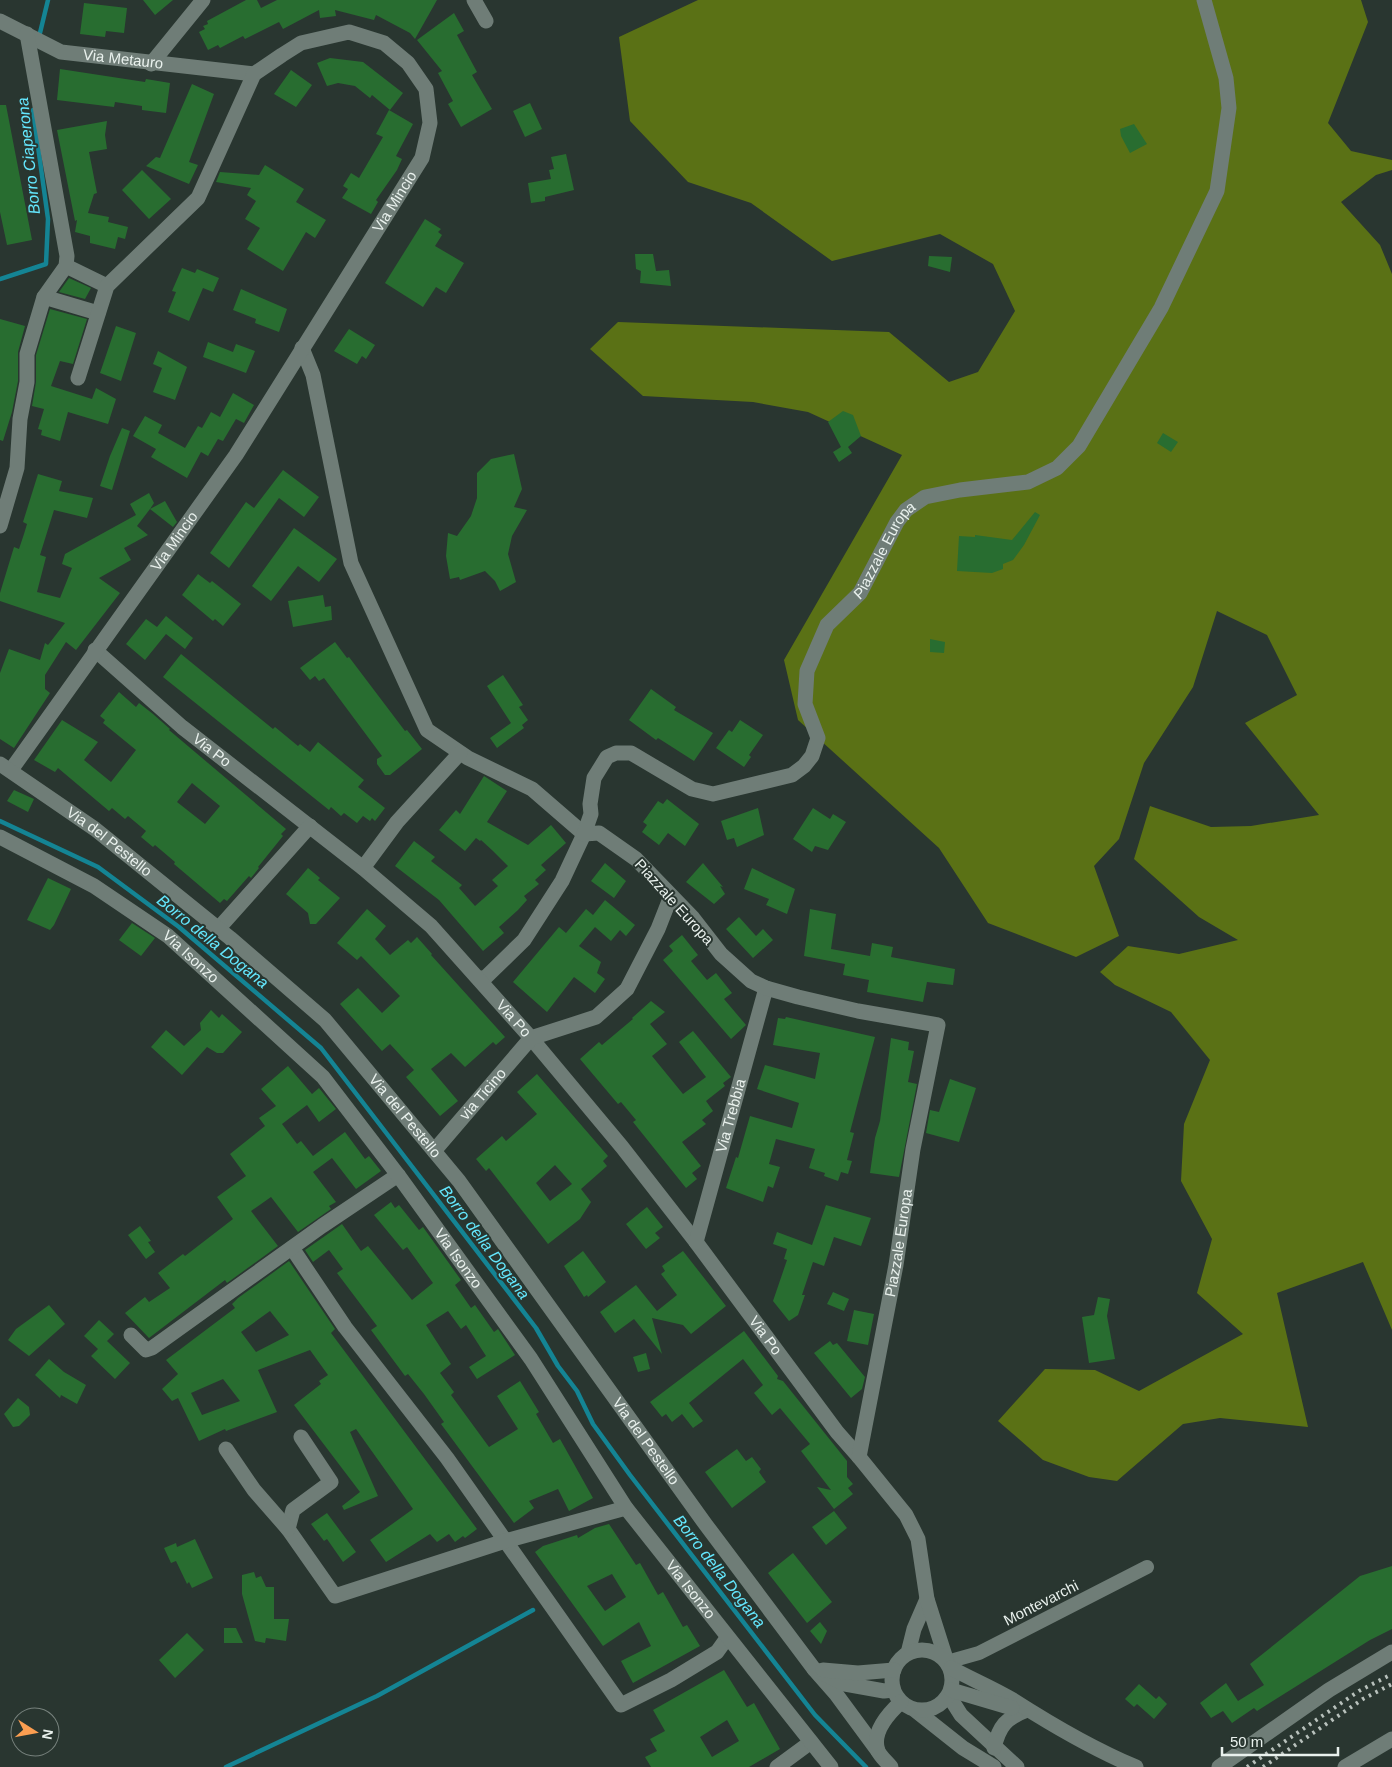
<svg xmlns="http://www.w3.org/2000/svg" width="1392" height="1767" font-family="Arial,sans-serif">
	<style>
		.forest { fill: #5a7115 }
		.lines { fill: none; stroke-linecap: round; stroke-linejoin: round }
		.stream { stroke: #148494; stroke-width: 4.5 }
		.building { fill: #286d30; fill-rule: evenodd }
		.pedestrian { stroke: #6f7d77; stroke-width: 14 }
		.minor { stroke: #6f7d77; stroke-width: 15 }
		.tertiary { stroke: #6f7d77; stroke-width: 15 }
		.rail { stroke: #b8c1bc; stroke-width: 4; stroke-dasharray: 2.5 5; stroke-linecap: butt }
		.labels { text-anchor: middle; stroke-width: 4; stroke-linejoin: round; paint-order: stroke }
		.street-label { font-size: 15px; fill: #e9f1ed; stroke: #293630 }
		.water-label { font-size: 16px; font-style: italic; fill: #64e7fd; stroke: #293630 }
	</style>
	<rect width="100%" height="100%" fill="#293630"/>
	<path class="forest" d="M698,0H1361L1368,22L1328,123L1351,151L1392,160V170L1376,175L1341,202L1380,245L1392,274V1330L1363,1262L1277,1293L1308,1427L1220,1418L1183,1424L1117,1481L1089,1477L1043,1460L998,1421L1045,1369L1095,1370L1139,1391L1243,1334L1197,1293L1212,1239L1181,1181L1184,1124L1210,1060L1171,1012L1115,985L1100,972L1128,946L1179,954L1238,940L1199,917L1134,859L1150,806L1211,827L1251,826L1319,815L1245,723L1297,695L1267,635L1217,611L1193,687L1144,763L1119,839L1094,866L1119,936L1076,957L988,923L939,848L798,720L784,660L902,455L808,412L753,402L643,396L590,349L618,322L889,332L949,382L978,372L1015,311L993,264L940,234L832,261L751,203L688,182L630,121L619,37Z"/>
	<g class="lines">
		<path class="stream" d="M39,37L48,0
			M0,279L46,264L48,219L33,110
			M0,821L98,867L179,927L321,1048L536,1328L558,1366L577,1391L593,1424L630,1475L815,1715L866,1767
			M226,1767L377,1696L533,1610"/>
	</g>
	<path class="building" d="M143,0H173L155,15Z
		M246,0H257L261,8L277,0H437L415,39L410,33L376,15L374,20L335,10L336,16L320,18L319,10L283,29L279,22L245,39L243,36L220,48L218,45L208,50L199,32L205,29L203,26L208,24L207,21Z
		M84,3L127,8L124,33L106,31L105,37L80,34Z
		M454,13L464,31L457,35L477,72L472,75L492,109L461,127L448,104L453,101L438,73L442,71L417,40Z
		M330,58L363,62L403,93L390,110L372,95L370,98L355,86L338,83L327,86L317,63Z
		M60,69L145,82L146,79L170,83L166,113L142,110V106L115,102L114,107L57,100Z
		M291,70L312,85L296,107L274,94Z
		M192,84L214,94L189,162L198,165L189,184L146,166L156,157L160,158Z
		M530,103L542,129L525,137L513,111Z
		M0,105H6L32,240L7,245L0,212Z
		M389,110L413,124L396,156L402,159L397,170L376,200L378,202L371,214L342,198L348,189L343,186L351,173L359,178L383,137L376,134Z
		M107,121L105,135L107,149L89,152L97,193L94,194L88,213L109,217L108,222L128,227L125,239L118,237L115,249L90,243V236L75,232L77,220L75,221L57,130Z
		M1134,124L1147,144L1130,153L1121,136L1120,129Z
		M566,154L574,190L545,197V201L531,203L528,183L551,179L549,170L554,169L551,157Z
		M265,165L304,189L296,202L326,220L315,238L306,232L283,271L247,249L260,228L245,219L256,201L247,195L251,188L216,182L220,172L259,175Z
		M142,170L171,199L149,219L122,190Z
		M425,219L441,229L438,232L442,235L435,246L464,263L446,293L436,287L423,307L385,283Z
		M635,254H653L656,271L669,270L671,286L640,283L641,271L636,269Z
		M929,256L952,257L950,272L928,266Z
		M182,268L195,273L197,269L219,278L213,292L203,288L189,321L168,312L176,292L172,291Z
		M69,278L91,288L85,299L59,292Z
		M241,289L287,309L279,332L255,323L256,319L233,310Z
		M50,309L87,319L73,364L60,361L51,386L92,399L96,388L116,399L108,424L68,412L60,441L41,435L42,430L38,429L44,409L32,406L36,382V355Z
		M0,319L25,326L18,352V381L12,412L3,441L0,440Z
		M116,326L136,333L121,381L100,373Z
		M349,329L375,345L366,359L362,356L357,364L334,351Z
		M208,342L233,352L236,344L255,351L246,373L203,357Z
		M158,351L187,367L175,400L153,392L162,368L153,364Z
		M233,393L254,405L244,423L236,419L223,441L218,439L208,456L201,452L187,478L151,457L156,449L133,436L145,416L162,425L158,433L185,448L198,426L202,428L211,412L220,417Z
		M843,411L853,415L861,436L848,447L852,453L839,462L833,452L841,447L828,422Z
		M122,428L130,431L112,490L100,486L110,456Z
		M1163,433L1178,442L1171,452L1157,443Z
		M514,454L522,489L514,507L527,510L512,536L508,554L516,582L500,591L495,581L485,571L460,580L459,577L450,579L446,556L448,533L457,536L471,516L477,498V473L491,459Z
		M283,470L319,497L304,517L279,498L229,568L210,553L246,502L254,508Z
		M38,474L62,481L59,491L93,498L87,518L54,510L40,555L46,557L37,592L60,598L72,568L62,564L65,554L136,515L130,504L149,493L154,503L150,509L165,501L177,522L173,527L150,509L137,526L148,535L124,548L131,560L99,578L120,593L76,650L66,642L45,675V689L50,693L14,748L0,739V673L9,649L40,660L45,643L48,645L65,623L0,601V593L14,547L19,549L24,534L27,524L23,522Z
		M1035,512L1040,515L1024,545L1013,560L1003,564V569L992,573L957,571L959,536L975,537V535L1012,540Z
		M294,528L337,559L319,582L298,566L271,601L252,586Z
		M198,574L210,583L212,581L241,604L223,626L215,619L213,621L182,595Z
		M323,595L325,607L331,606L332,620L293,627L288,601Z
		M166,616L193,638L185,649L166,634L145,660L126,644L146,619L157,627Z
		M930,639L945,642L944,653L930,652Z
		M335,642L347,658L349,657L405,731L407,730L422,749L390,775H385L377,764V759L382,756L324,678L319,681L315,676L310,680L300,668Z
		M181,654L273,729L275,727L298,746L300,744L310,752L318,742L364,780L358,787L385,808L375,821L372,818L370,821L363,816L357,823L344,813L341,816L331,807L329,810L163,677Z
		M503,675L523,705L519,707L528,720L522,725L524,728L497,748L490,738L511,723L487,686Z
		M651,689L676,707L674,710L713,733L694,761L658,738L656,740L629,720Z
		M119,692L136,707L139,703L153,714L170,729L169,730L286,829L281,834L283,836L258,867L259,868L251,878L249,876L227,901L224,899L220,903L174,864L175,862L155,845L153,847L141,837L146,831L128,816L125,819L112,808L109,811L58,768L55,772L34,760L62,720L98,742L84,760L111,782L136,750L103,723L105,720L100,716ZM192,783L220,806L205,824L177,802Z
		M740,720L763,735L749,755L751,757L744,767L716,748L729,730L732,732Z
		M484,776L507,791L487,822L528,845L551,825L566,843L541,865L546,870L535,880L539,884L524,896L527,900L518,910L499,927L504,933L483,951L439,900L395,866L414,841L435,857L431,861L462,885L459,888L475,906L498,886L492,880L508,866L493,851L481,840L480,841L476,838L465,851L439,830L456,810L460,814Z
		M14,790L34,799L28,812L7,801Z
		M667,799L699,824L685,846L668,833L659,845L642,832L647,825L643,822L658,801L663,804Z
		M758,808L764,835L737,847L734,838L727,840L721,821Z
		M813,808L830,819L833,814L846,822L828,850L815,846L812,852L793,839Z
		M605,863L626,881L614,898L591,881Z
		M703,863L723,887L720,886L725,894L714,904L686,882Z
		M308,868L320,878L318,880L340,898L316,924H310L308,913L286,894Z
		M752,868L795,889L787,914L766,905L769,899L744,889Z
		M48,878L71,889L54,925L50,930L27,920Z
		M605,900L635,925L626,936L620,930L611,941L595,927L579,946L601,962L597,973L605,979L595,993L574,977L547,1012L513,982L559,927L566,933L586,909L593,915Z
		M367,909L386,926L375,939L390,955L408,940L411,943L417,937L432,954L431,955L505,1037L496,1045L493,1042L465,1067L451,1053L431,1069L458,1101L440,1116L406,1077L414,1070L390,1044L382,1051L340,1004L358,988L382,1013L400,996L361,956L357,960L337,943Z
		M810,909L836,914L831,949L870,956L872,943L893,947L891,957L955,969L953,985L927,982L923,1002L867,992L869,980L843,975L845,964L804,956Z
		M739,917L756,936L763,929L773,940L753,958L726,929Z
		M132,923L155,938L141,956L119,940Z
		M682,935L698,955L691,961L707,980L716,973L732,993L724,999L746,1025L731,1039L663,960L673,951L669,946Z
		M651,1001L665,1012L650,1024L667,1044L652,1056L683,1094L706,1077L679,1042L693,1031L731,1077L723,1083L725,1086L706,1101L713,1111L702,1120L706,1124L682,1142L701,1166L692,1173L697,1179L686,1188L633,1122L636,1120L621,1102L618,1104L580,1059L599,1042L602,1045L633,1019L632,1018Z
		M211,1010L219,1018L222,1014L242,1032L223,1053H217L207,1047L182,1075L151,1047L166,1030L184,1046L201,1030L200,1023Z
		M786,1017L875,1037L850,1132L854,1133L847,1160L852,1161L848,1174L841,1172L838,1181L824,1176L825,1173L809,1168L815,1149L776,1139L769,1164L780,1167L773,1188L768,1186L763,1202L726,1188L736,1157L738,1158L750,1116L792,1128L799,1103L757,1089L765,1065L815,1079L820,1053L773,1045L778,1018L785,1019Z
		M891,1038L909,1042L908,1050L914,1051L908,1082L917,1084L899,1177L870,1173L875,1138L880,1121Z
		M288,1066L312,1094L319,1088L336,1109L319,1122L307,1105L282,1124L297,1144L301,1141L313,1156L345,1132L365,1159L369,1156L381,1171L356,1189L332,1158L313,1172L336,1202L329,1206L331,1209L298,1232L271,1197L251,1211L278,1246L227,1283L225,1280L149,1338L125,1313L145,1297L149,1302L170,1288L158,1273L183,1254L185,1256L233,1219L217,1197L246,1176L230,1154L265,1126L259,1118L276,1106L261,1089Z
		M537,1074L608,1156L603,1161L607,1166L581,1189L591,1202L580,1219L548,1244L489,1168L486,1171L476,1159L502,1136L506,1141L537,1114L517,1092ZM555,1165L572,1184L550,1201L536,1183Z
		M950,1079L976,1088L959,1142L926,1133L930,1110L939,1112Z
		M391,1202L395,1208L399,1205L419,1230L423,1227L461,1280L455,1285L471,1308L475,1305L494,1332L498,1329L515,1355L477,1379L469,1367L486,1356L466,1325L461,1329L448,1311L426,1325L451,1364L440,1373L454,1392L451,1395L489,1447L518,1429L497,1396L520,1381L539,1412L536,1414L553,1443L560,1439L593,1498L569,1511L558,1489L529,1501L534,1508L514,1523L441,1424L444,1422L424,1394L408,1374L405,1376L371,1330L377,1326L337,1273L343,1269L329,1250L313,1262L305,1250L342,1224L361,1251L368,1246L412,1300L433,1283L407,1247L403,1250L374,1215Z
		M826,1205L871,1218L861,1246L834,1237L824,1266L813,1262L802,1295H805L798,1315L789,1321L773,1301L787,1260L784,1259L787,1249L773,1244L777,1232L812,1245Z
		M647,1207L663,1227L655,1233L660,1238L646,1249L626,1224Z
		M140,1226L151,1241L148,1242L155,1252L146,1259L128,1235Z
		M583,1251L606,1282L588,1297L587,1295L584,1297L564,1266Z
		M683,1251L726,1306L691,1334L683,1325L652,1318L662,1354L634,1319L615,1333L600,1312L636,1285L657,1311L677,1295L661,1274L665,1271L662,1266Z
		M289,1261L335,1329L331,1333L477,1529L465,1538L463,1536L455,1542L449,1534L437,1542L430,1534L386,1562L370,1540L413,1509L356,1429L350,1432L378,1496L344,1510L342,1506L360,1492L294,1405L321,1384L319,1381L328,1375L310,1350L258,1370L277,1412L226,1431L225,1429L199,1441L178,1398L172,1401L162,1389L178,1374L166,1360L235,1308L232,1304L238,1298ZM270,1311L289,1335L256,1352L241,1332ZM223,1379L240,1401L202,1415L191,1393Z
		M833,1292L849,1299L844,1311L827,1304Z
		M1098,1297L1110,1299L1107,1316L1115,1359L1089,1363L1082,1317L1094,1315Z
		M49,1305L65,1324L29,1356L8,1340L16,1329Z
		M854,1310L874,1314L868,1345L847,1341Z
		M99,1320L114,1334L107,1341L130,1363L115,1379L91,1356L98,1349L84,1336Z
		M744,1331L778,1376L777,1379L783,1381L847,1461V1477L853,1484L848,1488L853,1494L834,1509L817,1487L831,1490L801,1451L810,1444L780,1408L772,1415L754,1393L763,1385L743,1359L689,1403L703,1421L693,1428L682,1414L672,1422L666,1414L662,1417L650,1402Z
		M830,1341L833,1345L837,1343L865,1377L862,1389L851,1398L814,1353Z
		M646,1353L650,1369L638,1372L633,1357Z
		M49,1359L64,1372L86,1385L77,1404L61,1395L60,1398L35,1375Z
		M18,1398L29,1407L30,1415L19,1426L13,1427L4,1414Z
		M737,1449L746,1461L752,1457L761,1469L759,1472L766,1482L732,1508L705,1472Z
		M834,1511L847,1528L826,1545L812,1527Z
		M327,1513L356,1552L343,1562L327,1539L324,1541L311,1524Z
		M609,1524L636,1565L640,1563L658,1595L663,1592L683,1627L687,1625L700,1646L633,1683L621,1661L651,1646L639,1622L603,1646L535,1552L543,1546L577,1535L578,1538L595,1528ZM612,1574L626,1597L605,1611L587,1586Z
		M195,1539L213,1578L192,1588L189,1582L187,1584L176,1561L171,1563L164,1548L176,1543L177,1547Z
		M793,1553L832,1602L807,1623L768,1573Z
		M1392,1566V1629L1370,1640L1257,1711L1254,1708L1232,1723L1223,1711L1211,1718L1200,1703L1226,1683L1238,1701L1264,1685L1250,1664L1360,1576Z
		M254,1572L256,1578L261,1576L266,1587H274V1619H289L286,1641L266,1638L265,1643L255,1641L242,1594V1575Z
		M820,1622L827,1631L821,1644L810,1631Z
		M224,1628H236L243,1643H224Z
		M187,1633L204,1650L175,1678L159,1660Z
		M724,1670L747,1707L754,1703L780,1749L749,1767H651L645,1757L657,1751L650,1739L665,1731L653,1710ZM727,1720L739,1741L712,1757L700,1737Z
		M1139,1684L1156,1699L1159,1696L1167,1704L1154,1719L1137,1704L1134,1707L1125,1699Z"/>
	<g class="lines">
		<path class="pedestrian" d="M947,1662L979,1653L1147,1567"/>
		<g class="minor">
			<path d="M474,0L486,21"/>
			<path id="s1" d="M0,21L61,52L254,74"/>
			<path d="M151,64L203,0"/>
			<path d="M66,266L107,286"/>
			<path d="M44,297L98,313"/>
			<path d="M302,348L313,375L351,563L427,730L468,758L532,789L584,834L562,881L524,940L486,977L479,979"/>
			<path d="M0,526L17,468L20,419L27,382V354L44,297L66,266L67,256L27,34"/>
			<path id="s2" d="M95,650L182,727L363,868L431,926L531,1038L622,1147L696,1242L837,1432L859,1457"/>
			<path id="s3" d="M11,770L236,455L422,158L430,123L426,89L408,63L384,43L349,32L301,43L282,55L254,74L198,198L107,286L78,378"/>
			<path d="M363,868L397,822L460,753"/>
			<path d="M218,929L310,826"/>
			<path id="s4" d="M434,1151L531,1038L596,1017L627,989L658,929L671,896"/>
			<path id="s5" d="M696,1242L766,988"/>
			<path d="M292,1248L345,1327L447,1458L621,1705L671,1680L717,1652L727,1638"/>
			<path d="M131,1335L146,1350L152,1348L322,1226L398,1175"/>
			<path d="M301,1437L331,1482L293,1510L288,1529L335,1596L505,1541L626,1508"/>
			<path d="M226,1449L254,1490L288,1529"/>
			<path d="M908,1653L914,1629L927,1599"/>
			<path id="s6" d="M947,1662L927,1599L918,1539L906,1515L859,1457L896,1265L913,1149L938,1025L858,1011L798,997L766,988L751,981L721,954L693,918L636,859L599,833L584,834L591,814L590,804L594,778L607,757L616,753H631L692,789L713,794L792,775L804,766L812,756L818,738L805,704L807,671L827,625L860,593L897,522L906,510L925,497L960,490L1028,482L1057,468L1079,446L1161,308L1217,191L1229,108L1226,78L1204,0"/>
			<path d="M814,1669L836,1694L878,1751"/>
			<path d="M949,1696L961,1715L1017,1767"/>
			<path d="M915,1710L963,1748L994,1767"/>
			<path d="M994,1748C999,1726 1006,1718 1027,1710"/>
			<path d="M777,1767L811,1742"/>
			<path d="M1345,1767L1392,1739"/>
		</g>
		<g class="tertiary">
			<path id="s7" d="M0,764L95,829L230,938L325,1020L459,1181L706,1525L814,1669L845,1684L884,1691L893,1690"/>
			<path id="s8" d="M0,837L94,886L168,936L323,1077L398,1175L531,1359L626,1508L831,1767"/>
			<circle cx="922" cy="1680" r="30"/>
			<path d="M951,1668C971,1679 993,1688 1013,1700C1052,1725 1093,1749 1136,1767"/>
			<path d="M823,1670L858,1673L894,1670"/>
			<path d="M951,1690L1012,1708"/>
			<path d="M891,1767C887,1762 880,1756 878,1751C871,1732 889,1713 901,1702"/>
			<path d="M1219,1767L1329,1690L1392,1652"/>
		</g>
		<path class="rail" d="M1247,1767L1359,1691L1392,1674
			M1263,1767L1363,1699L1392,1684"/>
	</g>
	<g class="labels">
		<g class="street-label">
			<text dy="5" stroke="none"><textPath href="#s1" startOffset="131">Via Metauro</textPath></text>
			<text dy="5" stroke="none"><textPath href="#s3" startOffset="686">Via Mincio</textPath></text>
			<text dy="5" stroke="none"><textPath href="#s3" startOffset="281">Via Mincio</textPath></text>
			<text dy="5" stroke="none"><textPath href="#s6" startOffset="1631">Piazzale Europa</textPath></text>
			<text dy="5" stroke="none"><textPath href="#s2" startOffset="154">Via Po</textPath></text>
			<text dy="5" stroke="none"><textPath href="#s7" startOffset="134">Via del Pestello</textPath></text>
			<text transform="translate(674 902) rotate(48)" y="5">Piazzale Europa</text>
			<text dy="5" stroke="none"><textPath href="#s8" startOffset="226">Via Isonzo</textPath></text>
			<text dy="5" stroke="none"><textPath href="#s2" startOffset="559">Via Po</textPath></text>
			<text dy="5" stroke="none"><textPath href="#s4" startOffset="75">via Ticino</textPath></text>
			<text dy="5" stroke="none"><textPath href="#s5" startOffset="131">Via Trebbia</textPath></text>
			<text dy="5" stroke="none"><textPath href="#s7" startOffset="539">Via del Pestello</textPath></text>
			<text dy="5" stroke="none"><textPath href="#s6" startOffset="446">Piazzale Europa</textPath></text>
			<text dy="5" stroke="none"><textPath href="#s8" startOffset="631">Via Isonzo</textPath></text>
			<text dy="5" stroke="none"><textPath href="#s2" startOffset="964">Via Po</textPath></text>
			<text dy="5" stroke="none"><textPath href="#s7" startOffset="944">Via del Pestello</textPath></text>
			<text dy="5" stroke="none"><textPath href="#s8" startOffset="1036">Via Isonzo</textPath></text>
			<text transform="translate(1041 1603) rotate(-27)" y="5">Montevarchi</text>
		</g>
		<g class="water-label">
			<text transform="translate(28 156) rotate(-96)" y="6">Borro Ciaperona</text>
			<text transform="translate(213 941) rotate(39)" y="6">Borro della Dogana</text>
			<text transform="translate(485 1242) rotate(53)" y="6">Borro della Dogana</text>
			<text transform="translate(720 1571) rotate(52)" y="6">Borro della Dogana</text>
		</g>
	</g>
	<g transform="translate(35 1732) rotate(101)"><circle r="24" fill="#293630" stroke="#76817c"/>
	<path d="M0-4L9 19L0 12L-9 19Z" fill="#fb9e51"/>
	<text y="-8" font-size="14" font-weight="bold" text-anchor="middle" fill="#e9f1ed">N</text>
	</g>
	<path d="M1222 1747v8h116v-8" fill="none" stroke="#e9f1ed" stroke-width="2.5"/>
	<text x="1230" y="1747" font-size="15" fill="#e9f1ed" stroke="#293630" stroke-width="4" paint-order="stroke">50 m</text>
</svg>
